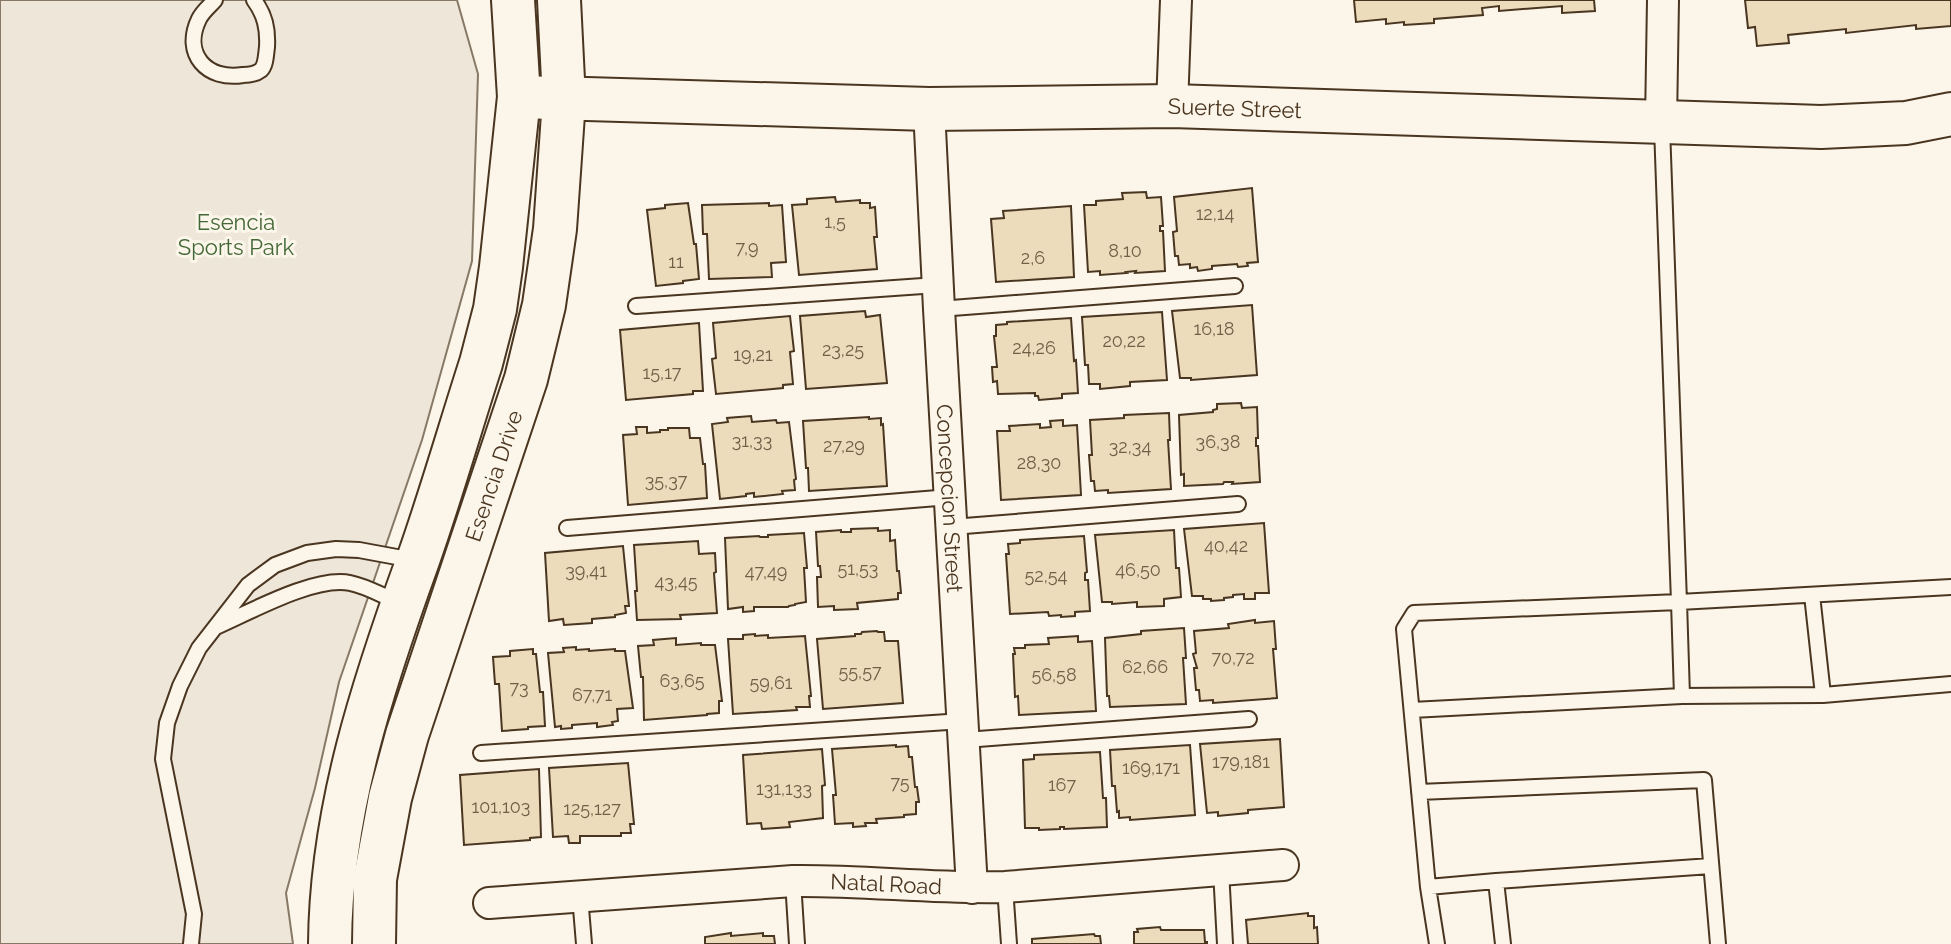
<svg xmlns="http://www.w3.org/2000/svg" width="1951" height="944" font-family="Raleway,sans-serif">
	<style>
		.green { fill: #ede6d9; stroke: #887966; stroke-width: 2 }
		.building { fill: #ecdcbc; stroke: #4a3520; stroke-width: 2 }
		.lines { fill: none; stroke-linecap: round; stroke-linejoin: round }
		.lane-casing { stroke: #4a3520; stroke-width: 18 }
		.street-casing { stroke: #4a3520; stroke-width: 34 }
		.secondary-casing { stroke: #4a3520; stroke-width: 46 }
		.lane { stroke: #fbf6e9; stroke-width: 14 }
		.street { stroke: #fbf6e9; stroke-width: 30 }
		.secondary { stroke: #fbf6e9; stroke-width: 42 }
		.labels { text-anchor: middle; stroke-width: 6; stroke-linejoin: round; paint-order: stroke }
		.number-label { font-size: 18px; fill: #725f47 }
		.street-label { font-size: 22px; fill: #4a3520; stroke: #fbf6e9 }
		.park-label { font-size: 22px; fill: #436837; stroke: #fbf6e9 }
	</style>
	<rect width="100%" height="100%" fill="#fbf6e9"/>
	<path class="green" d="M0,0H457L478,74L472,261L422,440L339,682L315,788L286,893L293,944H0Z"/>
	<path class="building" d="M1354,0H1594L1595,11L1562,13V6L1499,11V6L1482,8L1483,15L1434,19V23L1404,25V22L1386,24V19L1356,22Z
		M1745,0H1951V26L1916,29V25L1846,33V29L1788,35L1789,43L1757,46L1755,27L1748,28Z
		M1252,188L1258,262L1247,263L1248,266L1238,267L1237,264L1212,266V269L1198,271L1197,267L1190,268V264L1179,265L1178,256H1175L1173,232L1177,231L1174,197Z
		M1146,192L1147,198L1161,197L1163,226H1160V231H1163L1165,271L1135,273L1136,271L1126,272L1127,273L1100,275V271L1088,272L1084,205H1096V201L1123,199L1122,193Z
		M835,197L836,202L860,200V203H870V208L875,207L877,237H874L877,269L799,275L792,205L807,204V199Z
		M688,203L694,244H696L699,279L683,281V283L656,286L647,210L665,208V205Z
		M769,203V206L782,205L786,262L771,263L772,277L709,279L707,234H703L702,205Z
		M1071,206L1074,277L996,282L991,219L1004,218L1003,211Z
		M1252,305L1257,375L1191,380V378H1180L1172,311Z
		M865,311L866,317L880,315L887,383L806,389L800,316Z
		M1162,312L1167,380L1130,382V386L1100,389V384H1089L1088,365H1085L1082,317Z
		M790,316L794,351L790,352L793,384L783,385V388L716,394L712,359L716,358L713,323Z
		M1071,318L1074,361L1076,360L1078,393L1062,394V398L1039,400L1038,396H1035V393L998,394L997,381L993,382L992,367H997L994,336H996V325L1007,324V322Z
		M699,323L703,391H693V394L626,400L620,330Z
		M1241,403L1242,408L1257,407L1258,438H1256V446H1258L1260,482L1232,484L1233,482H1224L1223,484L1184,486V474L1181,475L1179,415L1213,412V410L1217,409V404Z
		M1169,413L1170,440H1168L1171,489L1108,493V490L1095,491L1094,481H1091L1089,455H1092L1090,420L1124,418V415Z
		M751,416L752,422L776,420L777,423L789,422L796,479L794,480L795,490L782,491L783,494L754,497V493L746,494V496L720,499L712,424L728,422L727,418Z
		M869,417V419L881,418V425L883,424L887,486L809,491L808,468H806L803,421Z
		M1063,420V426L1077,425L1081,495L1001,500L997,431H1010L1009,426L1040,424V428L1051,427L1050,421Z
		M636,427H647V433L660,432V430H668V428H689L690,438H700L703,464H705L707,498L628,505L623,435L637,434Z
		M1264,523L1269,593H1255V599H1244V594L1233,595V597L1224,598V600L1211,601V599H1203V596H1192L1184,529Z
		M878,528V531L890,530V541L895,540L897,571H899L901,593H898V599L857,603L858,609L834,610V606L818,607L817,577H821L820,566H818L816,532L841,530V532H851V529Z
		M1174,530L1176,568H1179L1181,597L1164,599V606L1137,607V602L1112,604V602H1102L1095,535Z
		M804,533L807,568H804L806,602L795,604V605L789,606L788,607H754V611L743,612V607L728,609L725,538L759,536L760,537H768V535Z
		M1084,536L1087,572L1085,573V580H1088L1090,611L1075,612V616L1061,617V615L1049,616L1048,612L1010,614L1006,554H1009L1008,544L1020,543V540Z
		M698,541L699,554L715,553L716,572L714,573L717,613L680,615L681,619L637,620L635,591H637L634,545Z
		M623,546L629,606H625L626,613L615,615V617L592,619V623L564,625L563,619L549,621L545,553Z
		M1255,620V623L1274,621L1276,649H1273L1277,698L1213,703V700L1200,701L1199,690H1196L1194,668H1197L1193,654L1196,653L1194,631L1229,628L1228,624Z
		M1184,628L1186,658H1183L1186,704L1110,707L1109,696H1107L1105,638L1141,634V631Z
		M877,631L878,632H884L885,641H898L903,703L823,709L817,639L855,636V634H861L862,632Z
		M755,634V636L768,635V638L805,636L811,696H809L810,707H796L797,710L733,714L728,639H743V635Z
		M1078,636V642L1092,641L1096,711L1019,715L1018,696L1015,697L1013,654H1015L1014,648H1025V645L1049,644L1048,638Z
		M676,638V645L701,643V645H715L722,701H719V713L707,714V715L644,720L643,677H641L638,646L654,645L653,640Z
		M576,647V650L589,649V651L615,649V651H625L633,708L617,709L618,721L612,722L613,725L597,727V723L572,725V728L561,729V726L555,727L548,653L564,652L563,648Z
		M533,649V654H536L540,692H543L545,726L528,727V729L502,731L499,684H495L493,657L510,656V651Z
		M1280,739L1284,807L1248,810V813L1218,816V812L1207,813L1200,744Z
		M896,745V747L908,746L909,757H912L915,787H917L919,802H916V814L904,815V817L876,819L877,823H865L866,826L853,827V823L835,824L833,795H836L832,749Z
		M1190,745L1195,815L1130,820V817L1119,818V811L1117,812L1115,786H1112L1110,750Z
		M822,749L825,785L822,786L823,818L789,822L790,827L762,829L761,823L747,824L743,755Z
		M1100,752L1103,798H1106L1107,827L1064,829V827H1060V829L1039,830V828H1025L1023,760L1034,759V755Z
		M628,763L634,824H630L631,833H621V836H580V843H569L568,836L553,837L549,768Z
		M539,769L541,837L530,838V840L464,845L460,775Z
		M1308,913V916H1314V928L1317,927L1318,944H1248L1246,920Z
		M1160,927L1161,930H1204L1205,942H1207V944H1134V932H1138L1137,929Z
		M731,933V936L763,933V936H774L775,944H705V937Z
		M1094,934L1095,936H1100L1101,944H1032V939Z"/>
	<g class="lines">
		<defs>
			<path id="lane" d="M215,0C210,6 203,11 199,19C182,54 207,81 243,75C249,75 256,74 261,70C266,65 266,54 267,47C268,29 265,15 254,0
				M1662,127L1679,602L1951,587
				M636,306L937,285
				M939,309L1235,286
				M952,527L1238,504
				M567,528L950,497
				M1812,595L1823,695
				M218,626C252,611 315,576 350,583C366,586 383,596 398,602
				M1682,696L1823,695L1951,684
				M1412,710L1682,696L1679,602L1414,613L1404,629L1428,887
				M965,740L1249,719
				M481,753L963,721
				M1419,792L1704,780L1718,944
				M1221,870L1225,944
				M793,881L797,944
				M1496,881L1711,866
				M1005,887L1009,944
				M580,896L584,944
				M191,944L194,914L163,759L167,723L180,686L199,648L248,585L275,565L307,553L336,549L359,550L413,560
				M1437,944L1428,887L1496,881L1503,944"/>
			<g id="street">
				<path d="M1172,106L1176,0"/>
				<path id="s1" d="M929,109L939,309L972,888"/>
				<path d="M1661,122L1663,0"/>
				<path id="s2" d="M489,903L793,881C864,880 934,889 1005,887L1283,865"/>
			</g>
			<g id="secondary">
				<path id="s3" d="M519,97L929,109L1172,106L1821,127L1906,123L1951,114"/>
				<path d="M330,944C331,811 373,684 418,560C441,495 460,428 481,363L495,309L501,267L519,97L513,0"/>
				<path id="s4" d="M374,944L375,879L390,798L407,735L526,379L544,305L555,229L564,100L559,0"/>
			</g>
		</defs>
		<use href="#lane" class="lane-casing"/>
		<use href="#street" class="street-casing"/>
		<use href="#secondary" class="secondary-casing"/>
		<use href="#lane" class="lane"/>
		<use href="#street" class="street"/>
		<use href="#secondary" class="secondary"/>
	</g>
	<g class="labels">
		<g class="number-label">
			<text x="1215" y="220">12,14</text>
			<text x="835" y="228">1,5</text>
			<text x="747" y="254">7,9</text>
			<text x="1125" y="257">8,10</text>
			<text x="1033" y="264">2,6</text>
			<text x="676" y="268">11</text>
			<text x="1214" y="335">16,18</text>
			<text x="1124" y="347">20,22</text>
			<text x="1034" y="354">24,26</text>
			<text x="843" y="356">23,25</text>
			<text x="753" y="361">19,21</text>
			<text x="662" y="379">15,17</text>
			<text x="752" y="447">31,33</text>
			<text x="1218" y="448">36,38</text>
			<text x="844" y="452">27,29</text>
			<text x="1130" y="453">32,34</text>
			<text x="1039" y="469">28,30</text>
			<text x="666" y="487">35,37</text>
			<text x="1226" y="552">40,42</text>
			<text x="858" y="575">51,53</text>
			<text x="1138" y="576">46,50</text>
			<text x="586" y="577">39,41</text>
			<text x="766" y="578">47,49</text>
			<text x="1046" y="582">52,54</text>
			<text x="676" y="588">43,45</text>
			<text x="1233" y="664">70,72</text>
			<text x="1145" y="673">62,66</text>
			<text x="860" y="678">55,57</text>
			<text x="1054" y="681">56,58</text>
			<text x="682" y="687">63,65</text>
			<text x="771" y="689">59,61</text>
			<text x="519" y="694">73</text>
			<text x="592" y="701">67,71</text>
			<text x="1241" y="768">179,181</text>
			<text x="1151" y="774">169,171</text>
			<text x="900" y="789">75</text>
			<text x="1062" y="791">167</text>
			<text x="784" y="795">131,133</text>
			<text x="501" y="813">101,103</text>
			<text x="592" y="815">125,127</text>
		</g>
		<g class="street-label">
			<text dy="8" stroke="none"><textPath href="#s3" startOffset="716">Suerte Street</textPath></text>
			<text dy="8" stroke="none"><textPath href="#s4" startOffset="486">Esencia Drive</textPath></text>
			<text dy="8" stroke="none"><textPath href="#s1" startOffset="390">Concepcion Street</textPath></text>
			<text dy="8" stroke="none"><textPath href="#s2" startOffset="398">Natal Road</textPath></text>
		</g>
		<g class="park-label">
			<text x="236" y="230">Esencia<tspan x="236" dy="25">Sports Park</tspan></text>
		</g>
	</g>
</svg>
